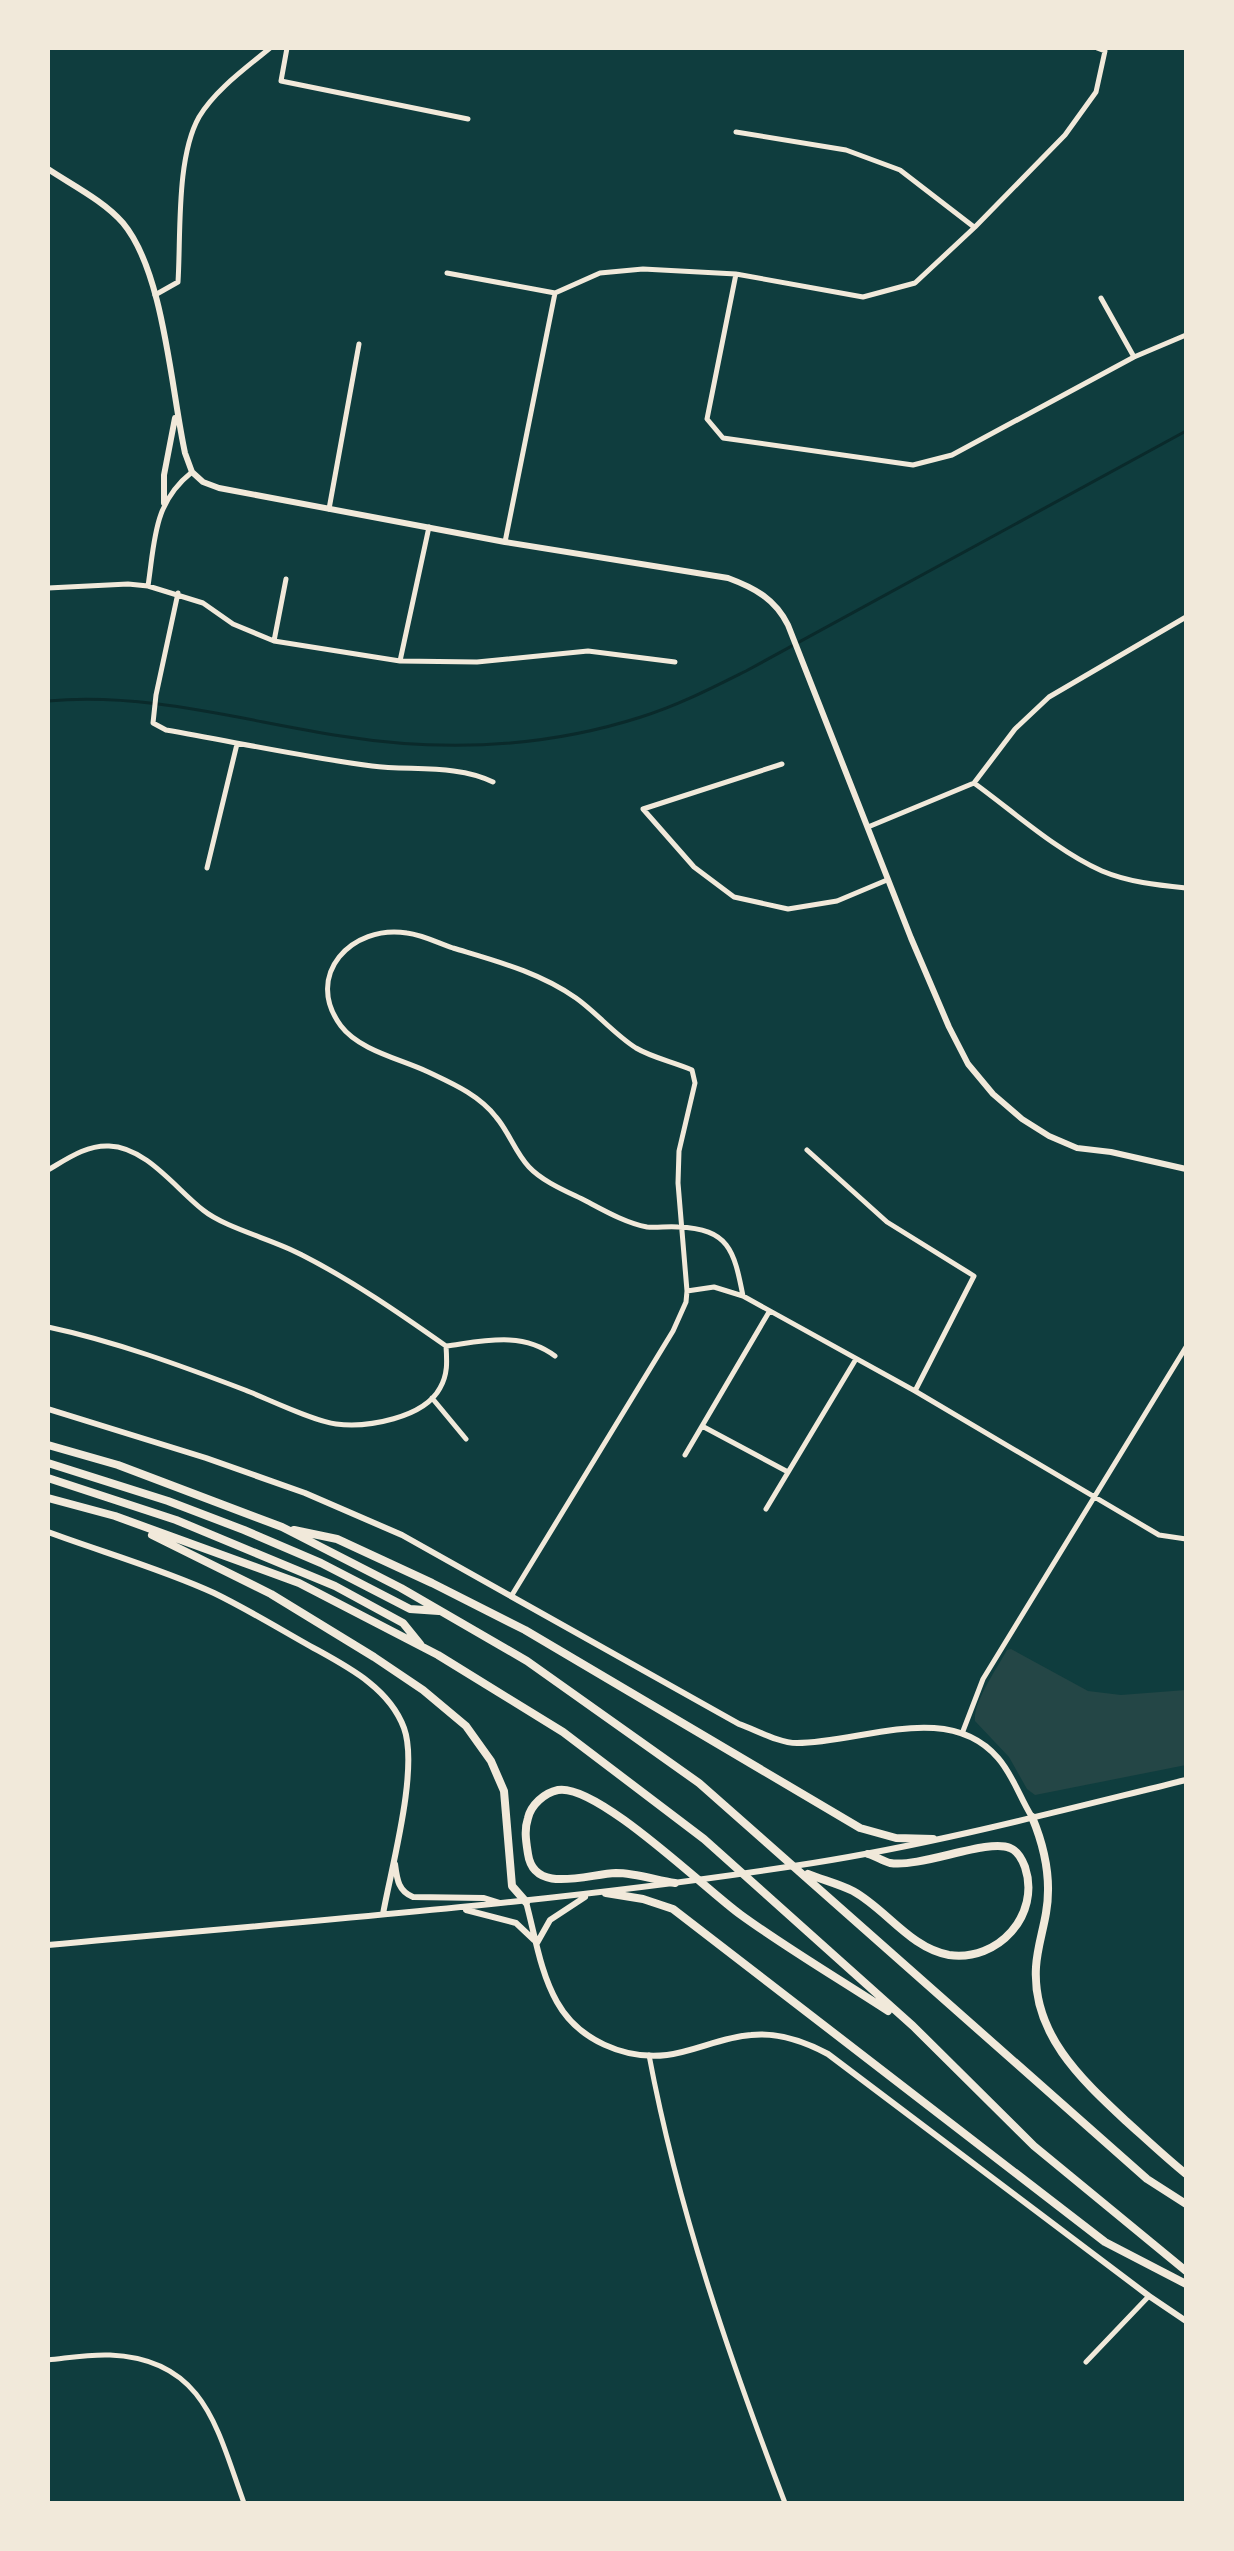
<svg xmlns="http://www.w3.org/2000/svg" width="1234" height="2551" font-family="'Nunito Sans',sans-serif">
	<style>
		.green { fill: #244646 }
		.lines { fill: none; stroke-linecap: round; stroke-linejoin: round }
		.stream { stroke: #0a2a2b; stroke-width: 3 }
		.minor { stroke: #f1e9da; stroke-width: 5 }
		.tertiary { stroke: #f1e9da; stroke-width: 6 }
		.motorway { stroke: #f1e9da; stroke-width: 8 }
	</style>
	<rect width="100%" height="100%" fill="#0f3d3e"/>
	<path class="green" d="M1011,1649L1088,1691L1121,1695L1186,1690V1765L1035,1795L1027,1789L1009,1757L975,1721C973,1702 998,1667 1007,1650Z"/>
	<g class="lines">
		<path class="stream" d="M48,701C148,692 244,721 341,736C441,752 544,748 641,717C677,706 712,688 746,671L1186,431"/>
		<path class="minor" d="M287,48L281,81L468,119
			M736,132L846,150L900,170L974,227
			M447,273L555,293
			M736,274L707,419L723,438L913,465L952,455L1134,357L1186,335
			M555,293L600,273L643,269L736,274L863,297L915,283L975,227L1065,135L1096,92L1105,51L1097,48
			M155,295L178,282C181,235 176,158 199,117C215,90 246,68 270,48
			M1101,298L1134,357
			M329,509L359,344
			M505,542L555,293
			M148,586C155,540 153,503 192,472
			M48,588L128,584L148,586L203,603L233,624L274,641L400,661L477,662L588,651L675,662
			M178,593L156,695L153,723L166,730C235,742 303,757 372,766C410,771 457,764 493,782
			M274,641L286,579
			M400,661L429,527
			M782,764L643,809L694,867L734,897L788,909L837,901L887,880
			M974,783C1014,812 1057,851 1102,871C1128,882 1157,885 1186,888
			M868,827L974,783L1015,729L1049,697L1186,617
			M207,868L237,744
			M807,1150L887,1222L974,1276L915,1391
			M48,1170C67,1159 86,1145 109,1146C146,1147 176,1189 203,1210C225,1228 275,1240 302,1255C353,1281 399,1313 446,1346C484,1341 522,1331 555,1356
			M687,1291L714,1287L743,1296L915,1391L1159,1535L1186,1539
			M48,1327C114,1341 182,1366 245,1390C268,1399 313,1421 336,1424C367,1428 424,1418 440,1388C448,1374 447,1361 446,1346
			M432,1398L466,1439
			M702,1426L788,1472
			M685,1455L769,1312
			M766,1509L856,1359
			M512,1595L673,1331L686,1302L687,1291L678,1183L679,1151L695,1083L692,1070C674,1062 653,1058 636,1048C614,1034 597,1013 576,998C539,972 496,961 453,948C438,943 423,935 407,933C352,924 303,975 341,1026C359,1050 400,1059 426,1071C451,1083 478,1094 496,1117C509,1132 515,1152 529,1167C543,1182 568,1192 586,1201C605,1211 626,1223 647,1227C657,1228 668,1226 678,1227C729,1229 734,1250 743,1296
			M963,1731L983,1679L1186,1347
			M649,2055C678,2209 729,2357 785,2503
			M48,2360C68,2358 90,2354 110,2355C205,2359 217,2429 244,2503
			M1086,2362L1149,2296"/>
		<path class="tertiary" d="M48,169C72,185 104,201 123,223C164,272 171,389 185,453L192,472L203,482L219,488L505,542L728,578C755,588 775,599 788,625L911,938L949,1027L968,1064L993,1094L1022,1119L1049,1136L1077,1148L1111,1152L1186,1169
			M164,503V475L175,418
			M48,1409L206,1458L305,1493L402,1535L739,1724C756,1730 779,1743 797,1743C862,1743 948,1700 998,1758C1013,1775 1020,1798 1032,1817
			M48,1532C102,1552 162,1569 214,1593C247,1609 278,1628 310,1646C346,1666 389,1687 404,1728C419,1769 391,1869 383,1914
			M395,1864C397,1879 398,1891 413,1897L484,1898L500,1903
			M526,1902C535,1935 540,1972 557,2002C578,2040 625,2060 667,2055C696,2051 722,2037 751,2035C779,2032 804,2041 828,2054L1149,2296L1186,2321
			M466,1910L516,1923L534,1940
			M537,1943L550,1920L585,1897
			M48,1945C304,1921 560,1903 813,1863C939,1843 1063,1810 1186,1780"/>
		<path class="motorway" d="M48,1445L118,1465L282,1527L401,1588L527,1661L699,1783L1147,2179L1186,2204
			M48,1463L168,1501L244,1530L321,1563L410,1609L439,1611
			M48,1478L176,1520L335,1586L403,1623L420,1644
			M48,1498L115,1516L299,1583L438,1655L563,1732L704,1839L913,2026L1034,2146L1186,2271
			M294,1530L337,1539L432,1583L525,1630L860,1828L896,1838L933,1839
			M152,1535L271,1594L374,1657L423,1690L466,1726L491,1761L504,1791L512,1886L526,1902
			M1032,1817C1045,1848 1052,1879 1046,1913C1043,1931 1037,1949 1036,1967C1032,2034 1081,2079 1126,2121C1146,2139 1165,2157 1186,2174
			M808,1874C823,1880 839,1884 853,1891C886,1909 910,1948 949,1955C998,1962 1041,1915 1025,1867C1022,1859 1018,1851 1010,1848C988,1838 921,1868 890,1863C883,1861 875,1856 868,1854
			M675,1883C656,1880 635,1873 616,1873C587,1874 534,1895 528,1854C526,1841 524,1830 528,1818C531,1805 544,1793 558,1790C597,1783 706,1890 741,1915C788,1949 839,1979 888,2011
			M606,1893L643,1899L673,1909L1105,2242L1186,2284"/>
	</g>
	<rect width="1234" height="2551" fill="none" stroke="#f1e9da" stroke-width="100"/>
</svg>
